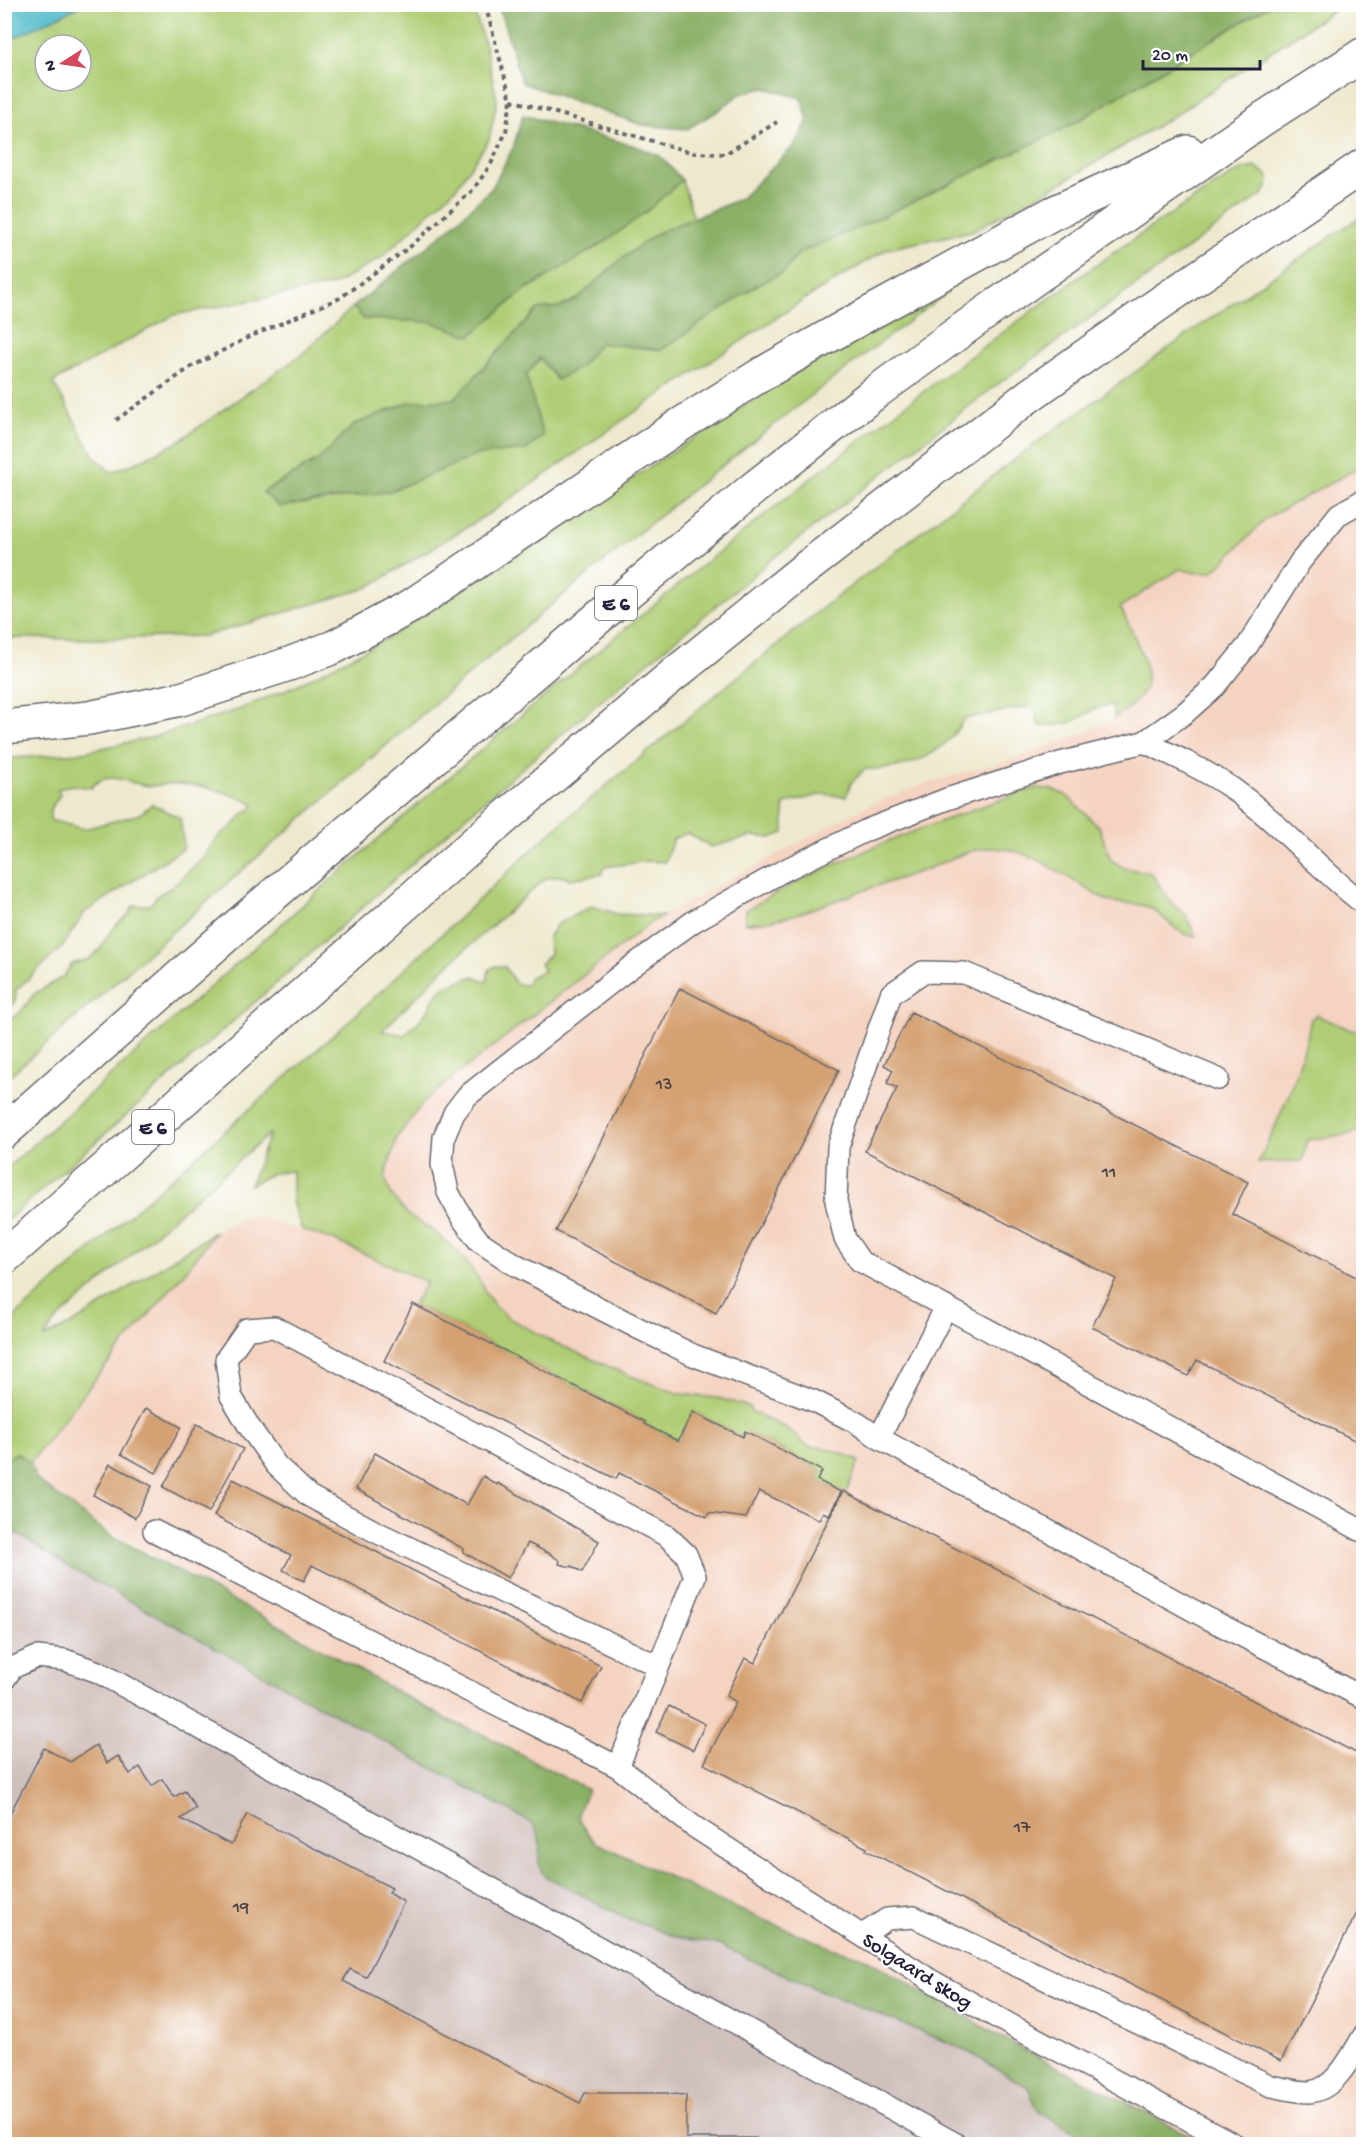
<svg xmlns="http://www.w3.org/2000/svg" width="1368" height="2149" font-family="'Gochi Hand',sans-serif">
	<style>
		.built { fill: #f4d3c0 }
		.industrial { fill: #d0c0bc }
		.green { fill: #afcd74; stroke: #687858; stroke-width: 1.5; fill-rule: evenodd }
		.forest { fill: #8bb066; stroke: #566950; stroke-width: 1.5 }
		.water { fill: #4ebac9; stroke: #386e82; stroke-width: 1.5 }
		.building { fill: #d4a172 }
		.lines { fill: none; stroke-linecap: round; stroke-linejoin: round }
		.lane-casing { stroke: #69686e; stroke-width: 24 }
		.highway-casing { stroke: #69686e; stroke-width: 36 }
		.path { stroke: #69686e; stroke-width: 4; stroke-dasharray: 4.5 4.5; stroke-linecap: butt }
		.lane { stroke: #fff; stroke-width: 21 }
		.highway { stroke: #fff; stroke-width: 33 }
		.labels { text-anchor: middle; stroke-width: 4.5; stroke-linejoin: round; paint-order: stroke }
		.number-label { font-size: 18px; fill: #4e4249 }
		.shield { fill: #fff; stroke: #646476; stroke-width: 1.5 }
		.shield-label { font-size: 20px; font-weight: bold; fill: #22223b }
		.street-label { font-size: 21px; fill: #22223b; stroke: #fff }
	</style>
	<rect width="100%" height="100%" fill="#fff"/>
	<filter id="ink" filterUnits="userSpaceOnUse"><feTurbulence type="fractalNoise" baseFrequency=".0167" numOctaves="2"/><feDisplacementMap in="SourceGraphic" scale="12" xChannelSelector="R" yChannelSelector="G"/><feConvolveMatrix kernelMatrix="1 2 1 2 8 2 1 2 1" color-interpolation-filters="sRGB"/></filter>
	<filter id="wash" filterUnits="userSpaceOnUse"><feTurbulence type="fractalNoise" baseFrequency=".008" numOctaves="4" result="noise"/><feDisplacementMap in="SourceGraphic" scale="24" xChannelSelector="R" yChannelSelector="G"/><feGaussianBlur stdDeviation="1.35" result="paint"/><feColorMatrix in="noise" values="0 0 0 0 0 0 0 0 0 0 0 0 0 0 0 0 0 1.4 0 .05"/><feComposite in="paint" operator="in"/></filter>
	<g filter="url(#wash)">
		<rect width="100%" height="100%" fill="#eee9ce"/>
		<path class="built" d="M1363,465V2144H1206L1013,2044L863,1957L835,1949L726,1904L595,1842L580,1824L578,1812L588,1790L486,1736L446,1719L84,1515L37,1480L30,1463L104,1368L185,1272L216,1231L250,1215L333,1240L431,1229L410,1217L392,1196L384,1178L396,1137L425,1100L653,921L863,808L927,783L1010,760L1077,736L1114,719L1134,703L1145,688L1147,669L1119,607L1180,569L1195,573L1213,572L1267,518Z"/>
		<path class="industrial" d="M4,1525L67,1566L526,1820L535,1826L540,1835V1853L545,1876L628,1919L676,1937L717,1944L805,1984L965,2050L1029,2087L1034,2103L1052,2120L1095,2144H5Z"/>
		<path class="green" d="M82,5H472L485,45L497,100L489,140L456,188L381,258L334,285L174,315L53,382L94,456L111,472L133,464L176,443L301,355L353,307L364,319L431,322L470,336L526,289L540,282L682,180L694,219L657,233L619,261L577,299L561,307L538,309L454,399L410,402L355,424L318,460L263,492L279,507L391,491L477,455L526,450L543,436L526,375L541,358L579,368L600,343L661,350L759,284L784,272L799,253L877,219L1071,125L1270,5H1342L1167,120L1061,183L972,231L887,249L805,299L661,394L493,511L367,588L205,636L97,639L5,638V42ZM45,45H81V81H45Z
			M1255,167C1270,174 1273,180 1263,194L994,387L774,558L589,711L463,819L5,1222V1170C264,938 523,706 795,491C868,433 942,377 1017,322C1088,270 1159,220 1233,174L1243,169Z
			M1363,215V465L1267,518L1213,572L1195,573L1180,569L1120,607C1129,626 1155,670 1144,690C1137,703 1125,710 1114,719L1113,705C1094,705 1086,716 1069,723C1060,726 1050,726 1040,726L1037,722L1035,707L1009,710L964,719C943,757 908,770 865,769L851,783L846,797L823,794L784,804V833L771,838L753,836L711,847L687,833L673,839L665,862L648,861L604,867L602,874L570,879L560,876L546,878L449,964L382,1031L404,1035L419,1021L429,1009L436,994L446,986L474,976L487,982L489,970L495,966L505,967L516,984L526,985L530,977L544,971L540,964L550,954L548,938L557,924L592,906L617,914L664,916L653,921L425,1100L397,1137L385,1178L392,1196L410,1217L431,1229L462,1256L481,1282L486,1294L495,1306L510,1319L551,1341L628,1375L680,1394L718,1398L750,1407L751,1412L786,1428L797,1436L801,1442L810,1447H821L842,1453L859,1461L846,1493L841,1492L817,1480L822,1470L746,1432L743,1437L693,1412L678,1441L644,1424L645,1422L413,1304L427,1282L333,1240L302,1230L292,1201V1171L273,1173L250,1185L270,1133L57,1320L43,1338L74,1323L216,1231L185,1272L104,1368L30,1463L17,1453L5,1460L4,1326L345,1025L553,830L741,674L825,606L1036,443L1198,327Z
			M940,291L947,293C617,536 311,809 5,1080V1022L20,1013L34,994L63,977L72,964L89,959L101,948L105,939L118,923L128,915L133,906L150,905L157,896L171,887L202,859L219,836L233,826L244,813L251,809L254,804C230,793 200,784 174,784C166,783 158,786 151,786C131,786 106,767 91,788L71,785L58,789L60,795L50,809V820L84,829L140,814L152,804L180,818L184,848L85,912L62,947L16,990L15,1003L5,1009L4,759L78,753L154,737L240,709L299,684L386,639L799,370Z
			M1036,788L1050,789L1066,795L1099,827L1111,860L1124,868L1151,873L1172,904L1186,915L1196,937C1175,934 1167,918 1150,908C1137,901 1119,906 1106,900C1069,881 1036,849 992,848C970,848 947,861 927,869C903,878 878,885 854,894C819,906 782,923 745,923L746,910C834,858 929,825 1025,791Z
			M1316,1015L1351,1030L1363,1032V1129L1349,1134L1307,1140L1303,1161L1258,1163C1280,1117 1302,1069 1311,1019Z"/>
		<path class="forest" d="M498,5V4L1270,5L1071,125L877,219L799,253L784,272L759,284L661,350L600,343L579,368L557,380L540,358L526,375L543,436L526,450L477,455L391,491L279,507L263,492L318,460L355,424L410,402L454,399L538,309L561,307L577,299L619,261L657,233L740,199L796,144L808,120L801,98L764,88L740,94L716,112L687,129L642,125L522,83Z
			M523,115L635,146L660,156L682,180L647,211L605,242L526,289L470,336L431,322L364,319L353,307L451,227L492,188L513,148Z
			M17,1453L30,1463L37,1480L107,1533L282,1627L446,1719L486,1736L588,1790C575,1818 575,1818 595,1842L726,1904L835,1949L863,1957L1013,2044L1206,2144H1095L1038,2111L1028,2087L965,2050L805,1984L717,1944L676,1937L628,1919L545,1876C528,1858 554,1840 526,1820L67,1566L15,1532L10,1508L5,1496L4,1460Z"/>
		<path class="water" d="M5,4H82V5L5,42Z"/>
		<g id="blocks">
			<path class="building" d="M680,988L839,1070L716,1313L556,1231Z
				M911,1012L1248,1182L1232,1214L1364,1281V1445L1197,1360L1188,1376L1092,1327L1116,1279L865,1151L897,1088L887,1083L893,1070L884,1065Z
				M413,1304L645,1422L644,1424L678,1441L693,1412L743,1437L745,1431L822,1471L817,1480L841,1492L829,1515L823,1512L819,1520L759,1491L746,1518L709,1513L707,1517L619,1473L616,1479L384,1361Z
				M146,1408L181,1427L156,1473L121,1454Z
				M197,1424L243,1449L209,1512L163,1487Z
				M375,1453L467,1505L483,1476L497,1485L498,1483L599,1541L582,1572L572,1566L571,1567L559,1564L560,1561L550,1554L528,1543L508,1578L463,1552L464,1549L356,1489Z
				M110,1464L152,1486L135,1518L93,1495Z
				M233,1479L601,1666L582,1703L312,1565L304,1581L283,1570L291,1555L214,1516Z
				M843,1491L1364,1757V1899L1281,2061L866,1850L867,1848L704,1764L736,1702L726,1696L745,1658L755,1663Z
				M669,1706L705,1724L693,1750L656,1732Z
				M96,1745L107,1763L118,1756L130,1774L140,1767L152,1786L162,1779L174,1797L185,1791L196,1808L181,1819L231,1845L247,1814L392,1888L389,1893L404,1902L366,1977L350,1969L343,1981L580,2103L585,2093H668V2094L686,2095V2138H756V2141H774V2144H4V1825L44,1748L70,1762Z"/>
		</g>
	</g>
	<g filter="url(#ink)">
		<use href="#blocks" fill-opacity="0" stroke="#69686e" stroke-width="1.5"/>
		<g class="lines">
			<defs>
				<path id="lane" d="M1364,500L1339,514L1300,562L1248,645L1215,686L1185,713L1144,742L1060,763L947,799L867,830L781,872L694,921L627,970L467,1096L454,1113L444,1137L442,1164L448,1192L462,1218L479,1241L515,1265L636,1327L693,1355L814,1401L857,1423L879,1438L1207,1618L1364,1698
					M1144,742C1175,756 1205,770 1233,789C1280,823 1318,869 1364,904
					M1218,1079L964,973L923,972L891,994L838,1147L836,1201L845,1239L860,1261L1364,1532
					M879,1438L946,1307
					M154,1531L618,1767L693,1826L932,1981L1016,2028L1234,2144
					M4,1680L12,1668L37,1657L65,1660L98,1672L956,2144
					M618,1767L695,1576L686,1554L667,1536L274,1327L247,1329L226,1359L231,1396L250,1428L276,1465L309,1496L376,1532L658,1666
					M862,1935L887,1919L914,1917L1271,2086C1283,2088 1297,2092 1309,2092C1336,2090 1351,2056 1364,2035"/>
				<path id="highway" d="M4,727L89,718L181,699L289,664L334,647L411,606L683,423L762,374L850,324L1053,213L1188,152
					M4,1132L238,925L599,617L754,488L876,392L984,314L1264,118L1364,54
					M4,1258L477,841L667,680L802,571L1030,395L1163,301L1364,165"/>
			</defs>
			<use href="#lane" class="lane-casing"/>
			<use href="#highway" class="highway-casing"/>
			<path class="path" d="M511,100L694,153L725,154L777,122
				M116,420L191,367L247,338L340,298L411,246L473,190L491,164L506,132L511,100L485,4"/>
			<use href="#lane" class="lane"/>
			<use href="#highway" class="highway"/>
		</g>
	</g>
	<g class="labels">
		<g class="number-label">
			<text x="664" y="1089">13</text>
			<text x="1109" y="1177">11</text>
			<text x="1022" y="1832">17</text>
			<text x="241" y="1912">19</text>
		</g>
		<g class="shield">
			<rect x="595" y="586" width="42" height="34" rx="4.5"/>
			<rect x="132" y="1110" width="42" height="34" rx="4.5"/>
		</g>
		<g class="shield-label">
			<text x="616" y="610">E 6</text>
			<text x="153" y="1134">E 6</text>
		</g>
		<g class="street-label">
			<text transform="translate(918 1970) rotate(32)" y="7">Solgaard skog</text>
		</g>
	</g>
	<rect width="1368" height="2149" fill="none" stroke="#fff" stroke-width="24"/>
	<g transform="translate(63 63) rotate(258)"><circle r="28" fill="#ffffff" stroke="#a7a7b1" stroke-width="1.5"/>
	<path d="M0-4.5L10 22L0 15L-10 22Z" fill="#d1495b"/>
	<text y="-9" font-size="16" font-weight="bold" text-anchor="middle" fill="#22223b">N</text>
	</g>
	<path d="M1143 60v9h117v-9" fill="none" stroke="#22223b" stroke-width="3"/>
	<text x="1152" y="60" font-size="18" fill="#22223b" stroke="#ffffff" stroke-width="4.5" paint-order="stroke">20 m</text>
</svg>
